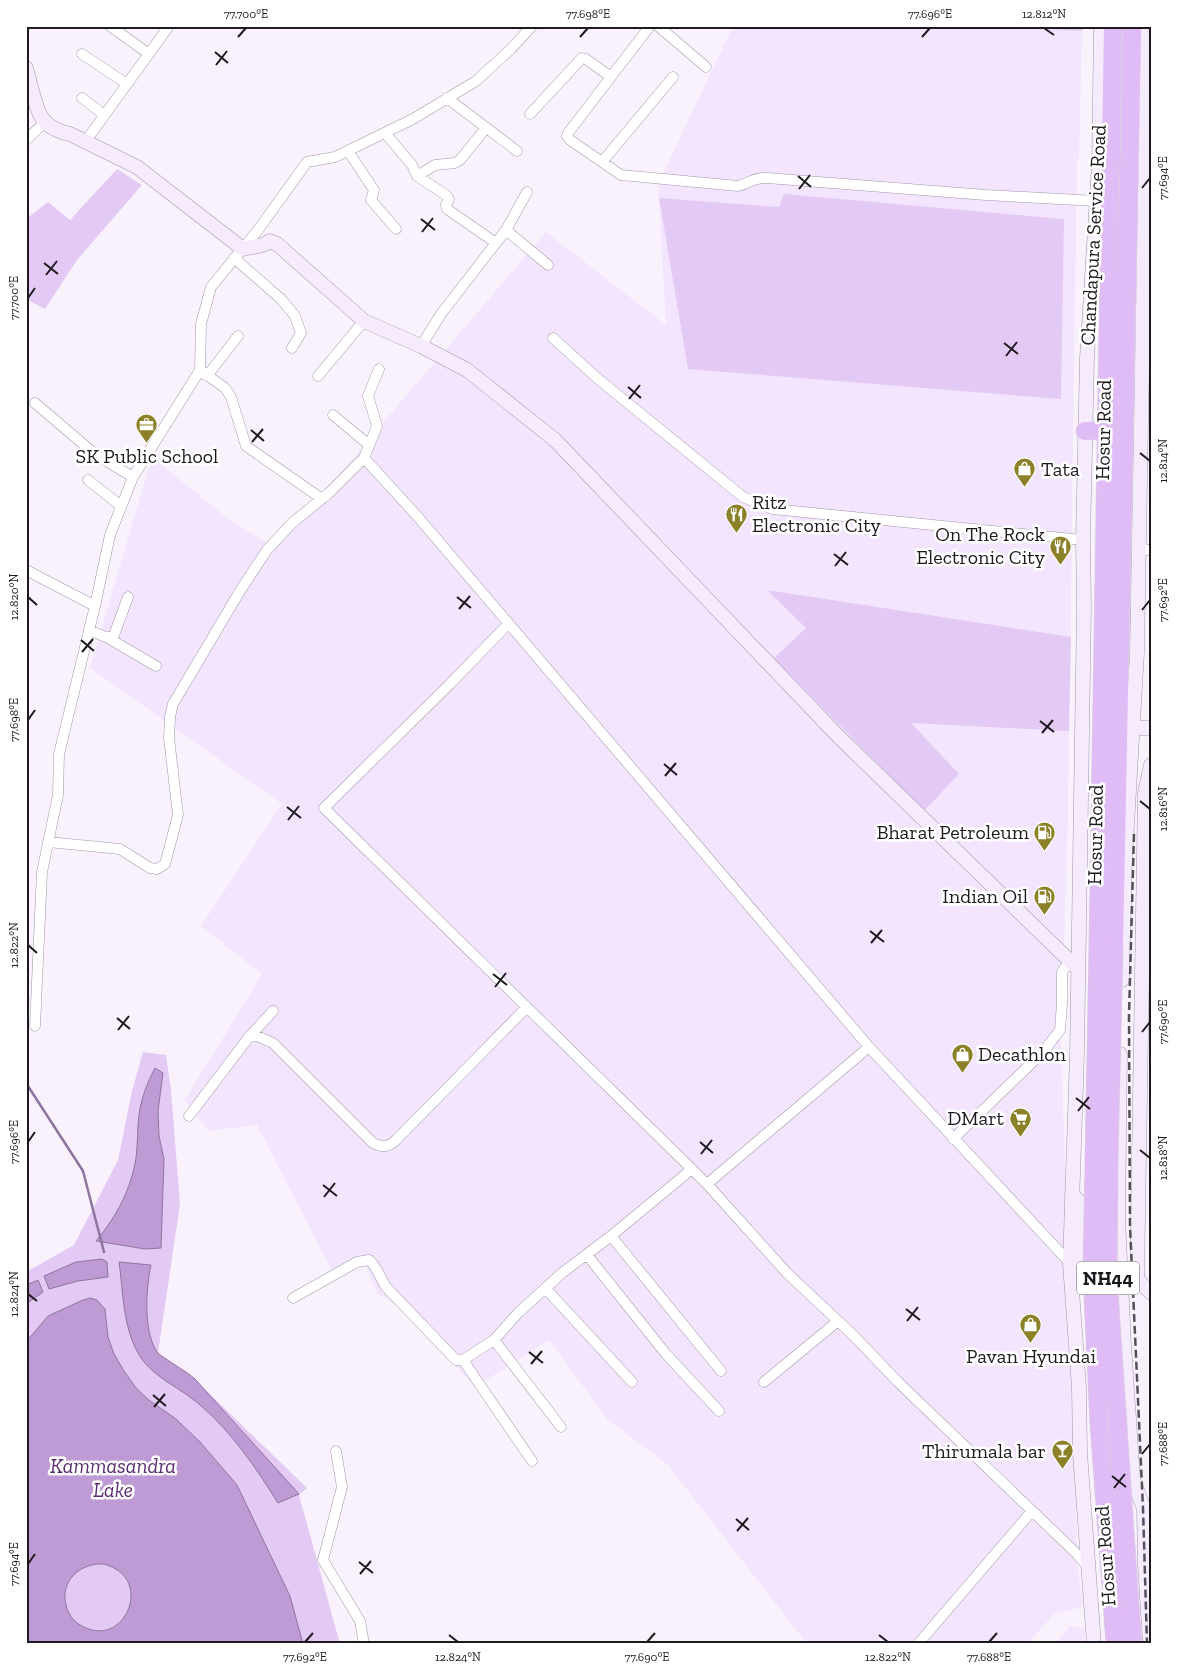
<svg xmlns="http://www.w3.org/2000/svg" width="1177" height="1670" font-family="'Zilla Slab',serif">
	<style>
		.built { fill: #f3e5fe }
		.green { fill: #e3caf4 }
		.water { fill: #be9bd5; stroke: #8e749e; fill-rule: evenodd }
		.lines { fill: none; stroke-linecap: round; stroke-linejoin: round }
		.stream { stroke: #8e749e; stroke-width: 2.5 }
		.street-casing { stroke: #a197a8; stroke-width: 11 }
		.secondary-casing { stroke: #a197a8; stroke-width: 15 }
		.highway-casing { stroke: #d6d6d7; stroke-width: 19 }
		.street { stroke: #fff; stroke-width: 10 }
		.secondary { stroke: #f6ebfd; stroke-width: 14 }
		.highway { stroke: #e0bcf7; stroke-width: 18 }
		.rail { stroke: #545057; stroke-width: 2.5; stroke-dasharray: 8 4; stroke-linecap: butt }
		.highway-bridge-casing { stroke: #d6d6d7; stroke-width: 19; stroke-linecap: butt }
		.highway-bridge { stroke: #e0bcf7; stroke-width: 18 }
		.ticks { fill: none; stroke: #1d191f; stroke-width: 2 }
		.labels { text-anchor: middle; stroke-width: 5; stroke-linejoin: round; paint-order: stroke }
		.shield { fill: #fff; stroke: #615e62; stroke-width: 1 }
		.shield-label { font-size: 19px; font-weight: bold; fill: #1d191f }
		.street-label { font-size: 20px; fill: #1d191f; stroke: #fff }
		.poi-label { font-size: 20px; fill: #1d191f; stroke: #fff; text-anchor: end }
		.water-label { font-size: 21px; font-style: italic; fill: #5b2e74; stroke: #fff }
		.neatline { fill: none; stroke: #1d191f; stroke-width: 2 }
		.ticks-label { font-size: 12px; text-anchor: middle; fill: #1d191f }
	</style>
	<rect width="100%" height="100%" fill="#f9f2fd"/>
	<path class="built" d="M733,26H1078V31H1082L1079,160H1077L1068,814L1061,1041L1078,1569L1083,1607L1054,1614L1027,1644H807L668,1465L608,1420L549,1340L475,1387L400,1307L377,1294L365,1264L335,1277L257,1125L208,1131L185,1100L262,974L201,926L282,804L90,668L152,457L231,521L276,548L546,232L666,325L658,184Z
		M1070,1626L1084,1628L1086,1644H1055Z"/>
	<path class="green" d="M988,26H1082V31Z
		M117,169L142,185L77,260L45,309L26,299V219L48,202L70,220Z
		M784,194L1064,219L1061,399L688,369L659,198L779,207Z
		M767,590L1071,637L1069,731L911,723L959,774L924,811L774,658L806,628Z
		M143,1052L166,1055L171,1090L180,1204L158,1353L186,1371L307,1488L299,1495L340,1644H303L290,1596L237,1485L200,1442L176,1419L150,1400L136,1388L124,1371L114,1354L108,1337L106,1316L86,1299L83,1300L48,1316L26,1342V1272L74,1245L118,1160L132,1091Z
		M65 1597a33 33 0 1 1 66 0a33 33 0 1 1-66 0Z"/>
	<path class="water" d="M155,1068L163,1073L158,1111L159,1136L164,1159L161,1248L145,1249L96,1241C116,1217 131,1190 136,1158C138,1144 137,1130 139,1115C141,1099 147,1083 155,1068Z
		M102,1259L107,1262L108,1277L78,1281L49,1289L44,1276L76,1262Z
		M119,1262L151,1265C146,1288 143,1331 157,1352C161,1357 187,1372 195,1379L299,1494L278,1503C256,1468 232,1432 200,1405C180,1387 149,1376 137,1351C123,1325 123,1291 119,1262Z
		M38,1280L43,1292L26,1304V1285Z
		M90,1298L97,1300L105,1309L108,1337L114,1354L124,1371L136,1388L149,1400L176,1419L200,1442L237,1485L290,1596L303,1644H26V1342L48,1316L83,1300ZM103,1564C156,1577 125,1650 82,1626C74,1622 68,1614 66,1605C60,1581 80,1563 103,1564Z"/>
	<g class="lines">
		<path class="stream" d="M26,1083L83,1171L104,1252"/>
		<defs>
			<path id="street" d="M110,26L149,54
				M650,26L568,133L567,136L570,140L621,175L738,186C750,183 754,177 767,178L986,195L1097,201
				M658,26L706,67
				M82,54L127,84
				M82,98L104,115
				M447,98L517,151
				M530,114L582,58L586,59L611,77
				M385,133L412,165L417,176L446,195L449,199L446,205L447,209L496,243
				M26,140L46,121
				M85,142L169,26
				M348,151L374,190L371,200L396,229
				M602,162L673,77
				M417,176L435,165L455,163L460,160L486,128
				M506,230L548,265
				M234,258L281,299L295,316L301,333L292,348
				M553,338L597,378L743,497L773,509L1083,540
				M421,346L441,314L506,230L527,192
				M200,370L225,388L231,397L246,446L322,499
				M207,376L238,336
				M318,376L364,321
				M35,403L96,455L133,477
				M333,415L369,445
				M364,458L418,517L869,1047L1070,1263
				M88,480L121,506
				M1138,547L1151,551
				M26,570L95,606
				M508,624L450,684L324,808L707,1184L787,1273L854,1336L898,1382L1077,1554L1089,1568
				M89,630L108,638L114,635L128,597
				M108,638L156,666
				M48,842L120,849L150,868L157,869L165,864L178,815L169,738L170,717L173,704L240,591L267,550L292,523L329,493L364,458L377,426L368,396L379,369
				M35,1026L42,872L58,795L59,754L95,606L110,535L133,477L200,370L201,324L211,287L258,230L307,162L335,157L413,119L476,81L511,49L532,26
				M249,1037L257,1036L273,1043L373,1143C383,1148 388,1147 396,1140L527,1007
				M189,1116L249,1037L273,1011
				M953,1139L1043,1052L1060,1030L1062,1003V972L1070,961
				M707,1184L869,1047
				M611,1236L721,1371
				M587,1255L666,1354L719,1411
				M546,1289L632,1382
				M293,1298L357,1262L369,1260C377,1266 380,1278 386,1287L456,1360H463L494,1340L518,1313L562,1273L611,1236L692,1169
				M494,1340L561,1427
				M463,1360L532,1461
				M764,1382L838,1321
				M336,1451L342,1487L323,1560L360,1621L364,1644
				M918,1644L1032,1511"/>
			<path id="secondary" d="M26,68C30,81 35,108 42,118C48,127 60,132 70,134L137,167L243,249L263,245L270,241L277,244L364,321L421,346L467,370L555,440L839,737L1078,969
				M1133,728H1151
				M1151,765L1145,793L1137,1279L1151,1293
				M1122,980L1125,859L1137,652L1148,26
				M1120,1054L1118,1218L1124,1345L1133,1479L1144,1509L1145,1565L1150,1644
				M1072,1194L1082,1205L1079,1269
				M1094,1644L1080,1453L1079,1387L1070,1263L1077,1055L1084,606L1083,540L1087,358L1099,164L1101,26"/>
			<path id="highway" d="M1085,431L1107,430
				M1098,947L1113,26
				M1114,948L1132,26
				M1112,1600L1115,1644
				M1130,1607L1133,1644"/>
		</defs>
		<use href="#street" class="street-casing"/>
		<use href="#secondary" class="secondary-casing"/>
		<use href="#highway" class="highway-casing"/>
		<use href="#street" class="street"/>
		<use href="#secondary" class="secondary"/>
		<use href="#highway" class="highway"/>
		<path class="rail" d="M1134,834L1129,1015L1130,1226L1143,1508L1147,1644"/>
		<defs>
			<path id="highway-bridge" d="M1098,947L1092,1274L1099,1423L1112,1600
				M1114,948L1109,1156L1108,1278L1130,1607"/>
		</defs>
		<use href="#highway-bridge" class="highway-bridge-casing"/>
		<use href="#highway-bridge" class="highway-bridge"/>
	</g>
	<path class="ticks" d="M1044,28L1054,35M238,37L246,28M580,37L588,28M922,37L930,28M215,52L228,63M216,65L227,51M798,176L811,187M1142,188L1150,178M799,189L810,175M421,219L435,230M422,232L433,218M44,263L58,274M46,275L57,261M28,298L35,288M1004,343L1018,354M1006,356L1017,342M628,387L641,398M629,399L640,385M251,430L264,441M252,442L263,429M1140,453L1150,461M834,554L848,565M835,566L846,552M28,597L37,605M457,597L471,608M459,609L470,596M1142,610L1150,600M81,640L94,651M82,652L93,639M28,720L35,710M1040,721L1054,732M1042,733L1053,720M664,764L677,775M665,776L676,763M1140,801L1150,809M287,807L301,818M288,820L299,806M870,931L884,942M871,943L882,930M28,945L37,953M493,974L507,985M495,987L506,973M117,1018L130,1029M118,1030L129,1016M1142,1032L1150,1022M1076,1098L1090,1109M1078,1111L1089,1097M28,1142L35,1132M700,1142L713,1153M1140,1150L1150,1158M701,1154L712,1140M323,1185L337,1196M324,1197L335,1183M28,1294L37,1301M906,1309L920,1320M907,1321L918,1307M529,1352L543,1363M531,1364L542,1351M153,1395L166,1406M154,1407L165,1394M1142,1454L1150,1444M1112,1476L1126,1487M1114,1488L1125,1474M736,1519L749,1530M737,1531L748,1518M359,1562L373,1573M28,1564L35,1554M360,1574L371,1561M449,1635L458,1642M879,1635L888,1642M305,1642L313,1633M647,1642L655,1633M989,1642L997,1633"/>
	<defs>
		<symbol id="office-pin" viewBox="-11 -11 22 30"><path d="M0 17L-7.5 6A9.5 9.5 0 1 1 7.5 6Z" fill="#8c8128" stroke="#fff"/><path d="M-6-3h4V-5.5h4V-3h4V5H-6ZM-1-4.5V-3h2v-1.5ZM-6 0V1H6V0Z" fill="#fff"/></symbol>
		<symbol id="shop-pin" viewBox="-11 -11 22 30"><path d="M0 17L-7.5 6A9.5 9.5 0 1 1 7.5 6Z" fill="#8c8128" stroke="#fff"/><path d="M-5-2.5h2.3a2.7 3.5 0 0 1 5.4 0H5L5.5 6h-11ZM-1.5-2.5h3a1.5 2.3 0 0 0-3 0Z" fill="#fff"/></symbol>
		<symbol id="restaurant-pin" viewBox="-11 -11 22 30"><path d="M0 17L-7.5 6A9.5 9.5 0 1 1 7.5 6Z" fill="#8c8128" stroke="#fff"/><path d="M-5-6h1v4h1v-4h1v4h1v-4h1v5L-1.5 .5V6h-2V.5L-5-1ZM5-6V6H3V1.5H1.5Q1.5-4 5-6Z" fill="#fff"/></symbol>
		<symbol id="fuel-pin" viewBox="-11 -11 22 30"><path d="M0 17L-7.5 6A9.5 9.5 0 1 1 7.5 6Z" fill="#8c8128" stroke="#fff"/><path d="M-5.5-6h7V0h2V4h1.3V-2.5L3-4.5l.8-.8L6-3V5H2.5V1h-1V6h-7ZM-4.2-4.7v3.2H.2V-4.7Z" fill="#fff"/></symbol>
		<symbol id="supermarket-pin" viewBox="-11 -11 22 30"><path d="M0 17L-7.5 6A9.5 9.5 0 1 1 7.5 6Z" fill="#8c8128" stroke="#fff"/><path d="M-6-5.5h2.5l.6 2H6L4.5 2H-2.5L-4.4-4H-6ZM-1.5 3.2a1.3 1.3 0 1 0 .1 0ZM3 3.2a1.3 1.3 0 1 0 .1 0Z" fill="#fff"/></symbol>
		<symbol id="bar-pin" viewBox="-11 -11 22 30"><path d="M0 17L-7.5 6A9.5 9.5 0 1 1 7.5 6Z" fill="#8c8128" stroke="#fff"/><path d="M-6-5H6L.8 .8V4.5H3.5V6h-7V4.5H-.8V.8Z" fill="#fff"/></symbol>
	</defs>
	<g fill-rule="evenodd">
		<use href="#office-pin" x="134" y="412" width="25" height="34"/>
		<use href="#shop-pin" x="1012" y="456" width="25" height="34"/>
		<use href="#restaurant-pin" x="724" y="502" width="25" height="34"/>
		<use href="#restaurant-pin" x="1048" y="534" width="25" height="34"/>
		<use href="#fuel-pin" x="1032" y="820" width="25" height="34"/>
		<use href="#fuel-pin" x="1032" y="884" width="25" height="34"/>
		<use href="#shop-pin" x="950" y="1042" width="25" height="34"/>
		<use href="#supermarket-pin" x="1008" y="1106" width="25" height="34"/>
		<use href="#shop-pin" x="1018" y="1312" width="25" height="34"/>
		<use href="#bar-pin" x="1050" y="1438" width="25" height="34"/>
	</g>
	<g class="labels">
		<rect class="shield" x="1077" y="1261.5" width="62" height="33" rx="4"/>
		<g class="shield-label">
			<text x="1108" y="1285">NH44</text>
		</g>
		<g class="street-label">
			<text transform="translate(1093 235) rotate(-87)" y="7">Chandapura Service Road</text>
			<text transform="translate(1103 430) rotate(-89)" y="7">Hosur Road</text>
			<text transform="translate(1095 835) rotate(-89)" y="7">Hosur Road</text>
			<text transform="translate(1105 1556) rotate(-94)" y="7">Hosur Road</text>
		</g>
		<g class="poi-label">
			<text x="147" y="463" text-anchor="middle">SK Public School</text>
			<text x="1041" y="476" text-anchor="start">Tata</text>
			<text x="752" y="509" text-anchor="start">Ritz<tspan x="752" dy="23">Electronic City</tspan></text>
			<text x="1045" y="541">On The Rock<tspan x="1045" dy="23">Electronic City</tspan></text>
			<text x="1029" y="839">Bharat Petroleum</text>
			<text x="1028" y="903">Indian Oil</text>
			<text x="978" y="1061" text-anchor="start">Decathlon</text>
			<text x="1004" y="1125">DMart</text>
			<text x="1031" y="1363" text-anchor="middle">Pavan Hyundai</text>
			<text x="1046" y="1458">Thirumala bar</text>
		</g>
		<g class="water-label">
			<text x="113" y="1473">Kammasandra<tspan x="113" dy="24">Lake</tspan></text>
		</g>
	</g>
	<rect width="1177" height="1670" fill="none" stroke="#ffffff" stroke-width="55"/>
	<rect x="28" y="28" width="1122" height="1614" class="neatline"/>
	<g class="ticks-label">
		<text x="246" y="18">77.700°E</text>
		<text x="588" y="18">77.698°E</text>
		<text x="930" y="18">77.696°E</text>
		<text x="1044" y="18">12.812°N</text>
		<text transform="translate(1163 178) rotate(-90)" y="4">77.694°E</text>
		<text transform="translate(14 298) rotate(-90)" y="4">77.700°E</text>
		<text transform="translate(1163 461) rotate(-90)" y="4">12.814°N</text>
		<text transform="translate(14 597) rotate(-90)" y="4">12.820°N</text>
		<text transform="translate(1163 600) rotate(-90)" y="4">77.692°E</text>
		<text transform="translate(14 720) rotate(-90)" y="4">77.698°E</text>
		<text transform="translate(1163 809) rotate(-90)" y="4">12.816°N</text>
		<text transform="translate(14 945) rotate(-90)" y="4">12.822°N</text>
		<text transform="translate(1163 1022) rotate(-90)" y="4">77.690°E</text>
		<text transform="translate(14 1142) rotate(-90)" y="4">77.696°E</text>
		<text transform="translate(1163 1158) rotate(-90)" y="4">12.818°N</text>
		<text transform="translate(14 1294) rotate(-90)" y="4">12.824°N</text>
		<text transform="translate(1163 1444) rotate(-90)" y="4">77.688°E</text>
		<text transform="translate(14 1564) rotate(-90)" y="4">77.694°E</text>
		<text x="305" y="1661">77.692°E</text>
		<text x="458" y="1661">12.824°N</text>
		<text x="647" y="1661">77.690°E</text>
		<text x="888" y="1661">12.822°N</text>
		<text x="989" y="1661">77.688°E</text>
	</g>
</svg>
